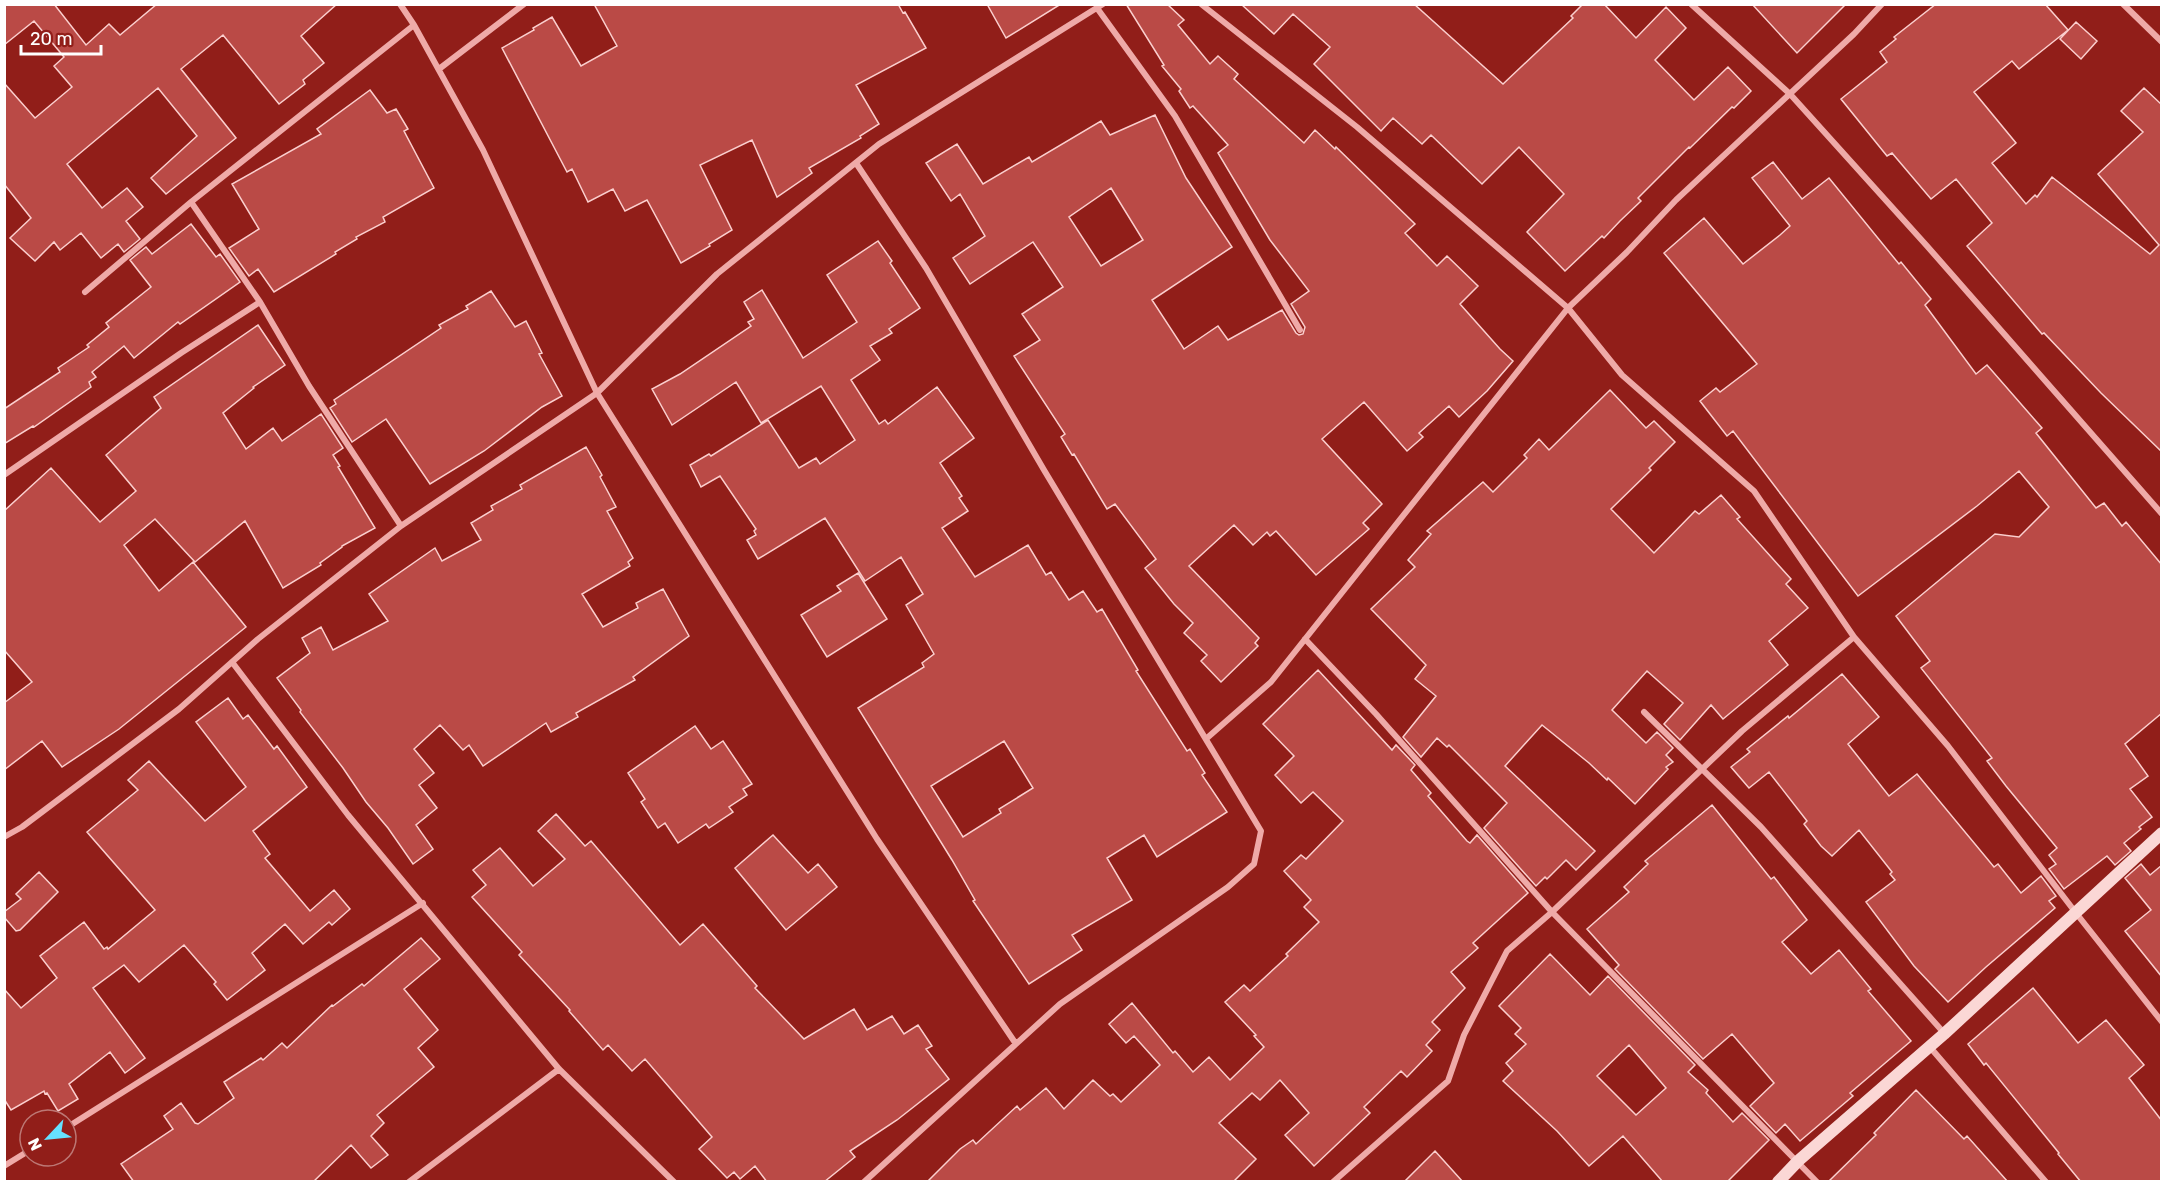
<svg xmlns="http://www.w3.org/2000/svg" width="2166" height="1186" font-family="Rubik,sans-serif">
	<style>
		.building { fill: #ba4a46; stroke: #fbcfce; stroke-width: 1.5; fill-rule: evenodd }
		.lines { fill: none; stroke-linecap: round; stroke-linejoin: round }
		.minor { stroke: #efaaa8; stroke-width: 6 }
		.secondary { stroke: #fbd7d5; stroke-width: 12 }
	</style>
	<rect width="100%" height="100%" fill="#911e19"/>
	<path class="building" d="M4,4H54L86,45L109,24L120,35L157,4H337L301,36L324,63L303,80L305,84L279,104L223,35L181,69L236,138L166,194L151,178L197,136L158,88L67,164L102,208L127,188L143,207L126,221L140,239L124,252L118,244L101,258L81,233L60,250L54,242L35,261L10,238L31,218L4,184V83L35,118L72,87L54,66L64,57L34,21L4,45Z
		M594,4H898L903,13L905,12L926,48L856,85L879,124L860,136L861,138L809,168L812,173L777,197L752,140L700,165L732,230L709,244L710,246L681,263L647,200L625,211L613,189L588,202L572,169L567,172L502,48L534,30L533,28L552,17L581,66L617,46Z
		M987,4H1061L1006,38Z
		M1126,4H1167L1184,20L1178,25L1210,64L1218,56L1238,74L1234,79L1304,143L1315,130L1335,149L1336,147L1415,224L1405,233L1437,266L1447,256L1478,286L1460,304L1500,349L1513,361L1487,391L1459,417L1449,406L1419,433L1423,437L1407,451L1364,402L1322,439L1382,504L1363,523L1369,529L1316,575L1276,531L1270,536L1267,532L1253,545L1234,525L1189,566L1259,638L1255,643L1258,646L1221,682L1201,661L1207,655L1184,633L1193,623L1174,604L1145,568L1156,559L1115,504L1107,509L1074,454L1072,455L1061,437L1065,434L1014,356L1040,340L1022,314L1063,287L1033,242L970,284L953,258L985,236L960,194L951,201L926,163L957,144L983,184L1029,157L1032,162L1101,121L1110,135L1155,115L1186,178L1232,247L1152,300L1184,349L1218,326L1228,340L1282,310L1296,333L1299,335L1303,334L1305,327L1291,304L1309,291L1270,240L1218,153L1228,145L1193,106L1190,108L1179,91L1181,89L1162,66L1164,65ZM1111,188L1143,240L1101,266L1069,217Z
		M1241,4H1414L1503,84L1573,18L1571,16L1583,4H1604L1636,38L1666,7L1686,28L1655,60L1694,100L1728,67L1751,91L1734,108L1732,107L1690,148L1689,147L1638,198L1641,201L1620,221L1604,238L1602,236L1565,271L1527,232L1564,194L1519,147L1482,184L1431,135L1422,144L1393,118L1381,131L1314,64L1330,47L1293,14L1274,34Z
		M1752,4H1846L1797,53Z
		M1936,4H2045L2068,30L2019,69L2012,61L1974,92L2016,143L1992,163L2026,204L2035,195L2037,197L2052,177L2150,254L2159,245L2098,174L2143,132L2121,111L2144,88L2162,105V452L2101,393L2044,333L2042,334L1967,246L1992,223L1956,179L1931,199L1892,153L1887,156L1841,99L1887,62L1880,52L1896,39L1894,37Z
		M2076,22L2097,41L2081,59L2060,39Z
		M370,90L387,113L396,109L408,129L404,131L434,188L383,217L385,222L356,237L357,239L335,252L336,254L274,292L258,269L249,276L229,248L259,229L232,184L321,134L317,129Z
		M1773,162L1802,199L1829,178L1899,264L1901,262L1931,299L1925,305L1976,374L1987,365L2042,428L2036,433L2096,508L2104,503L2122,526L2126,522L2162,565V713L2125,744L2148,776L2130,789L2152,817L2139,827L2141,829L2124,843L2131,851L2115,865L2107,856L2064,889L2049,869L2056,864L2049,855L2057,848L2006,786L1987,761L1992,758L1921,668L1930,661L1896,616L1995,534L2019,537L2049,507L2019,471L1977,506L1858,596L1733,431L1727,436L1700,401L1716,388L1720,392L1757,364L1664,253L1704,218L1743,264L1780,235L1790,226L1752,178Z
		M191,224L216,257L220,254L240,282L180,324L178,322L134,358L124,346L92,372L96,377L89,382L91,387L34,427L33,426L4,444V409L60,372L58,368L89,347L87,345L109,327L106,323L151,287L130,260L146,247L152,254Z
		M878,241L892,261L890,263L920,308L889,329L892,333L870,346L880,360L851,380L879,424L885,420L888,424L937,387L974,438L940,463L962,496L959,498L968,511L942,528L975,577L1028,545L1046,575L1051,572L1069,600L1083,591L1097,612L1102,609L1138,670L1136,671L1187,751L1190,749L1205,773L1202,775L1227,812L1157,857L1144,835L1107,858L1132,900L1072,935L1082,950L1029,984L973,901L975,900L952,860L858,708L924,667L922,663L934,654L906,605L923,594L901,557L865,581L825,518L758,559L747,540L756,535L754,531L756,529L720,476L701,487L690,465L709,454L711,456L768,420L799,468L816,458L820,464L855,440L821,386L761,423L736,382L672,425L652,389L680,374L751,326L748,322L754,319L744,302L762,290L803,358L857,322L827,275ZM1004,741L1033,788L999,809L1001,813L963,837L931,786Z
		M491,291L515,327L526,321L542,353L539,354L562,396L542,407L484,451L430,484L386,419L352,442L330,408L336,404L334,400L441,328L439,325L468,309L466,306Z
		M258,325L285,365L253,387L254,388L223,413L246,449L273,428L282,441L321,414L343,448L333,455L340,466L338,467L375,528L342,546V547L320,563L321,565L283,588L245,521L195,562L155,519L124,545L159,591L193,562L246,627L119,729L62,767L42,741L4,770V703L32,682L4,650V511L51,468L100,522L136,491L106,455L161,408L154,397Z
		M1610,390L1646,428L1654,421L1675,442L1649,468L1651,470L1611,509L1654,553L1695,511L1699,514L1721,495L1740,517L1737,519L1791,579L1786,584L1808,608L1769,641L1788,665L1723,719L1711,705L1680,740L1664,724L1683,703L1647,671L1612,710L1646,743L1657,732L1673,748L1666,755L1673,762L1666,767L1668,769L1635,804L1608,778L1607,780L1589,763L1542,725L1505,766L1595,851L1576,870L1566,860L1547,879L1545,877L1536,886L1484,828L1507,803L1449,745L1447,747L1437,738L1421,757L1403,737L1436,696L1415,679L1426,665L1371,609L1415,567L1408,560L1431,534L1427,531L1483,482L1493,492L1527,458L1524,455L1539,439L1549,450Z
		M586,447L602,475L600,477L616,507L607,511L633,558L628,562L630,566L582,594L603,627L638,608L636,603L663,589L689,636L633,677L635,680L576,713L578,717L551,732L546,723L483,766L469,745L463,750L440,725L414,749L434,773L419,785L437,808L416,825L433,849L413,864L388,828L366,802L343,768L300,712L301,710L277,678L310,653L302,638L321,627L333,650L388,621L369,594L435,548L442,561L481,540L471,523L493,510L491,506L522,489L520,485Z
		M858,573L887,619L827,657L801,615L841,591L837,586Z
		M1318,670L1392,750L1396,745L1415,765L1411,770L1431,793L1428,796L1467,841L1470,843L1477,835L1528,893L1473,943L1478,948L1451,972L1465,988L1432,1022L1440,1030L1426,1045L1432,1051L1407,1077L1401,1071L1364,1107L1370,1113L1314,1166L1285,1135L1309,1113L1280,1080L1260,1100L1252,1093L1219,1123L1256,1159L1233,1182H927L960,1149L973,1140L976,1144L1017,1106L1020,1110L1046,1088L1064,1109L1093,1080L1110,1096L1113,1094L1121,1102L1160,1065L1134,1036L1126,1043L1109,1024L1132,1003L1173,1053L1175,1051L1193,1072L1209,1057L1230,1080L1264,1047L1254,1036L1256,1035L1225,1002L1244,985L1250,991L1288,956L1286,954L1319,922L1304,907L1311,900L1284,871L1301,855L1306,859L1343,821L1313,792L1301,803L1275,775L1294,756L1263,724Z
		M1842,674L1879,717L1848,744L1889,796L1917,774L1994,867L1998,864L2021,893L2041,876L2056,896L2049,901L2055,908L1986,967L1948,1002L1914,966L1866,902L1895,880L1890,874L1892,872L1859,830L1832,856L1821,846L1804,824L1807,821L1769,772L1749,788L1731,767L1750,752L1747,749L1788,716L1789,718Z
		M228,698L243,719L248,715L274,749L277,746L307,787L253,831L270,854L265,858L310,911L334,890L350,909L332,925L329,922L303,944L285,924L252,953L265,970L227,1000L214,984L216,982L184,945L139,982L124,965L93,988L145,1058L125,1073L110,1052L69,1084L78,1099L58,1111L47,1093L45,1094L44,1091L11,1110L4,1099V989L21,1008L57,978L40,956L84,922L104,949L107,947L108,949L155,910L87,832L138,790L128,780L149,761L205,821L246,787L196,722Z
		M695,726L711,749L723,741L752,784L743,789L747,795L729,807L733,812L709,828L706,824L678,843L665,823L658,828L641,802L645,799L628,773Z
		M1712,805L1771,879L1774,877L1807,920L1782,942L1811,974L1839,950L1871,989L1868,991L1911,1041L1850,1093L1853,1096L1800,1141L1785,1124L1776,1133L1750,1106L1774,1083L1732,1034L1703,1059L1615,969L1619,965L1587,929L1629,892L1624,887L1648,864L1645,861Z
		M556,814L585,846L591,841L680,945L703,924L757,986L755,988L804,1039L854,1009L867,1030L892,1016L904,1034L918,1025L932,1046L926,1049L949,1079L897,1120L850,1151L855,1157L824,1182H767L755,1166L740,1179L734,1172L727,1178L699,1149L712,1137L645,1059L632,1071L608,1045L603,1050L569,1011L570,1010L519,955L522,952L472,897L486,885L473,870L500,848L533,886L565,859L538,831Z
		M773,835L808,873L818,864L837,887L786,930L735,868Z
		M2141,864L2150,875L2162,865V977L2125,931L2151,910L2125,878Z
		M39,872L58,892L20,930L16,931L4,917V912L21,899L16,894Z
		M421,938L440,959L404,989L438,1030L418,1048L434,1067L377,1115L384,1123L371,1136L388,1155L371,1168L351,1145L313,1182H134L121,1164L173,1129L164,1116L181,1103L195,1123L198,1124L234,1098L224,1082L261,1058L263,1060L282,1043L287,1048L332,1005L333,1006L362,984L364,986Z
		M1550,954L1590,995L1608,976L1695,1065L1688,1072L1708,1090L1706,1093L1733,1122L1742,1113L1769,1140L1727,1182H1663L1623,1136L1589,1166L1557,1131L1503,1081L1513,1071L1506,1063L1526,1044L1515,1034L1521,1028L1499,1006ZM1629,1045L1666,1088L1636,1115L1597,1076Z
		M2033,988L2078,1043L2106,1020L2144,1065L2129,1078L2162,1121V1182H2081L2058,1154L2059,1153L1986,1063L1984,1065L1968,1044Z
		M1916,1090L1964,1139L1967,1136L2008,1182H1828L1876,1135L1874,1133Z
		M1435,1151L1463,1182H1404Z"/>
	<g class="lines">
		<path class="minor" d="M400,4L414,25L483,150L597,393L877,839L1016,1044
			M1201,4L1357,127L1568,308L1622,375L1754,491L1854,637L1948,746L2076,913L2162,1022
			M1691,4L1790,94L1927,246L2162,514
			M2123,4L2162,42
			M1097,8L1175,116L1300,330
			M439,69L524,4
			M856,163L926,268L1044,470L1261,831L1254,864L1228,887L1060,1004L864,1182
			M191,202L260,302L309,386L401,526
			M85,292L191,202L414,25
			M4,475L181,353L260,302
			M1305,639L1376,714L1552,912L1817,1182
			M232,662L348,815L559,1069L674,1182
			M1644,712L1761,827L1944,1033
			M1207,738L1271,682L1568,308L1627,252L1676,200L1854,34L1882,4
			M4,837L22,827L179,709L258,639L401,526L597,393L717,274L879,144L1103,4
			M1929,1046L2046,1182
			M66,1128L423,903
			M4,1166L30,1150
			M409,1182L559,1069
			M1333,1182L1448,1081L1464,1035L1507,951L1552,912L1742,731L1854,637"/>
		<path class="secondary" d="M1778,1182L1798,1161L1944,1034L2162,833"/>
	</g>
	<rect width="2166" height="1186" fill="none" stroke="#ffffff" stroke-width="12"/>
	<g transform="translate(48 1138) rotate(244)"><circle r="28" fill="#911e19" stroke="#bd7875" stroke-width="1.5"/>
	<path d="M0-4.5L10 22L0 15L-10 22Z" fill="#66e2ff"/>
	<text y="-9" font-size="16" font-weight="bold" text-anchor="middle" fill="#ffffff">N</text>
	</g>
	<path d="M21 45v9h80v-9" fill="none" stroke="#ffffff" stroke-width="3"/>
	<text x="30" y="45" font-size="18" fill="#ffffff" stroke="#911e19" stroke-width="4.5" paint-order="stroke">20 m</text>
</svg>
